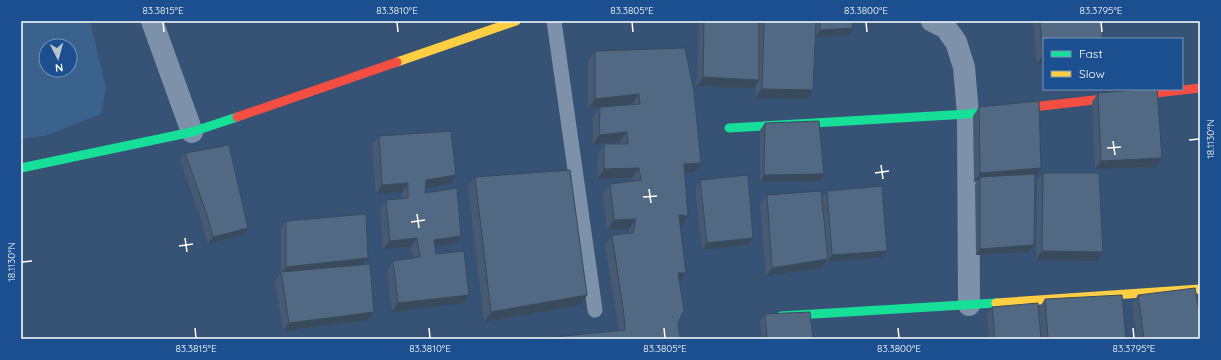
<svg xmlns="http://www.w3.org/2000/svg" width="1221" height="360" font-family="Quicksand,sans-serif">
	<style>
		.water { fill: #3b618d; fill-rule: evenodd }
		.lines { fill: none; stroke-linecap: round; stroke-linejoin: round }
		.lane { stroke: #7d92a8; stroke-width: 15 }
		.street { stroke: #7d92a8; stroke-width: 22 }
		.fast { stroke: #16e098; stroke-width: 9 }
		.slow { stroke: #ffcf43; stroke-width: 9 }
		.jam { stroke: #f24e42; stroke-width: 9 }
		.wall { fill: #475a72 }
		.shaded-wall { fill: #394a5c }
		.building { fill: #526984; stroke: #394a5c }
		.ticks { fill: none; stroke: #fff; stroke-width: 1.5 }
		.neatline { fill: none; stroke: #fff; stroke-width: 1.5 }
		.ticks-label { font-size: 10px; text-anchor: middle; fill: #fff }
	</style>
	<rect width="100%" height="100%" fill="#365274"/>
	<path class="water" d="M21,21H90L106,88L101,114L44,136L21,139ZM46,46H70V70H46Z"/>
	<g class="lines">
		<path class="lane" d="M554,21L595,310"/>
		<path class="street" d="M152,21L192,132
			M932,21L946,28L956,42L964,67L968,114L969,305"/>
		<path class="fast" d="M729,128L968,114L997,111
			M21,168L192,132L237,117
			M781,316L996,303"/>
		<path class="slow" d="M397,62L516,21
			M996,303L1200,289"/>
		<path class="jam" d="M997,111L1200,88
			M237,117L397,62"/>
	</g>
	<path class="wall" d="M699,21H852L853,28L848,35L815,37L807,99L755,98L756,84L753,88L697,86Z
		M1033,21H1102L1044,39V63L1037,64Z
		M685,48L694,173L685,174L681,226L686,273L680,282L678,323L618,331V325L605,245L612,235L629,233V229L607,230L603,194L610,184L633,181L632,178L597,179L598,154L604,144H620V141L593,145V117L600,108L588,109V61L595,51Z
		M1098,93L1155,167L1095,169L1092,102Z
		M979,107L1035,177L1034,245L1029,252L976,255L975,184L977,181L974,182L973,116Z
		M765,123L824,174L820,181L760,182V130Z
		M379,136L450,184L426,188L425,193L461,236L455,244L435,247L436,254L469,295L463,303L392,312L387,270L393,261L413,258L411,247L383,249L380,209L386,200L402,198V192L376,194L372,145Z
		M185,153L248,228L243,235L208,244L202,222L180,160Z
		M1043,173L1103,252L1097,261L1036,260L1037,181Z
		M475,177L587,295L581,305L484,322L468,187Z
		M700,180L748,245L702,250L695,187Z
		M827,191L887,251L882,257L828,262L827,260L822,268L766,276L760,203L767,195L824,221L822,198Z
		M286,221L368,258L363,265L374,312L368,320L283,331L275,281L281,272V228Z
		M1138,295L1200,339H1137L1132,304Z
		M1045,299L1126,339H989L987,314L992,307L1039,308Z
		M765,314L813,339H762L760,321Z"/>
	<path class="shaded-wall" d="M853,28L848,35L815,37L820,30Z
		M1043,55H1044V63L1037,64Z
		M703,77L759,80L753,88L697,86Z
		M762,89L813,90L807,99L755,98Z
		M639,94L632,104L588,109L595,99Z
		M627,132L620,141L593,145L599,135Z
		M1162,158L1155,167L1095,169L1101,161Z
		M701,163L694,173L677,174L684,164Z
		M639,168L632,178L597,179L604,169Z
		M1041,168L1035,177L980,181V177L977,181L974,182L980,173Z
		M824,174L820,181L760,182L764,175Z
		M456,175L450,184L420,189L426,180Z
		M408,183L402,192L376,194L382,185Z
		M679,215L688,216L681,226L673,225Z
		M636,219L629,229L607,230L614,220Z
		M248,228L243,235L208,244L213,237Z
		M461,236L455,244L427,248L434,240Z
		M417,238L411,247L383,249L390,241Z
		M753,238L748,245L702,250L707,243Z
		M1034,245L1029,252L976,255L980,249Z
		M887,251L882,257L828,262L832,255Z
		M1042,251L1103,252L1097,261L1036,260Z
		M368,258L363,265L281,274L286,267Z
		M828,259L822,268L766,276L772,268Z
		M678,273H686L679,283Z
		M469,295L463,303L392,312L398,303Z
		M587,295L581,305L484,322L491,312Z
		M374,312L368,320L283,331L289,323Z"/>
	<path class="building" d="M704,21H759V80L703,77Z
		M764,21H816L813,90L762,89Z
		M820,21H852L853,28L820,30Z
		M1040,21H1102L1103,39H1044V55H1043Z
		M685,48L694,92L701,163L684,164L688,216L679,215L686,273H678L684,310L678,323L680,339H535L625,330L624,315L612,235L633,233L636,219L614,220L610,184L641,180L639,168L604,169V144H628L627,132L599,135L600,107L640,104L639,94L595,99V51Z
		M1146,89H1157L1162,158L1101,161L1098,93Z
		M1039,101L1041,168L980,173L979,107Z
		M819,121L824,174L764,175L765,123Z
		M451,131L456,175L426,180L425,193L457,188L461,236L434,240L436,254L464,251L469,295L398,303L393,261L420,257L417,238L390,241L386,200L408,198V183L382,185L379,136Z
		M229,145L248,228L213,237L207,215L185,153Z
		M570,170L587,295L491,312L475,177Z
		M1043,173H1099L1103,252L1042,251Z
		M1035,174L1034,245L980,249V177Z
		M748,175L753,238L707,243L700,180Z
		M882,186L887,251L832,255L827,191Z
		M821,191L828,259L772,268L767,195Z
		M366,214L368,258L286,267V221Z
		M370,264L374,312L289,323L281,272Z
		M1195,288L1200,318V339H1144L1138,295Z
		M1122,295L1126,339H1048L1045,299Z
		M1038,303L1041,339H995L992,307Z
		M810,312L813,339H767L765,314Z"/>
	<path class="ticks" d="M163,22L164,32M397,22L398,32M632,22L633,32M866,22L867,32M1101,22L1102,32M1189,140L1199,139M1113,141L1115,155M1107,148L1121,147M881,165L883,179M875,173L889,171M649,189L651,203M643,197L657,196M417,214L419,228M411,222L425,220M185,238L187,252M179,246L193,244M22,262L32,261M195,328L196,338M429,328L430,338M664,328L665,338M898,328L899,338M1133,328L1134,338"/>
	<rect width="1221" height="360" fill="none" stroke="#1b4f8f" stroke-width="44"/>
	<rect x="1043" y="38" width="140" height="52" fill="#1b4f8f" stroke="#7695bc"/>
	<rect x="1051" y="51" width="20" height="6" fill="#16e098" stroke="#7695bc"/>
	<text x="1079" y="58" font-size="12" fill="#ffffff">Fast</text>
	<rect x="1051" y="71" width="20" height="6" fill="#ffcf43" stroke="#7695bc"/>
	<text x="1079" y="78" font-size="12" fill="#ffffff">Slow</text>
	<g transform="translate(58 58) rotate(174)"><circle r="19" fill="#1b4f8f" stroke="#7695bc"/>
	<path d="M0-3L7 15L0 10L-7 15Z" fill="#b9c2ce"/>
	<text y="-6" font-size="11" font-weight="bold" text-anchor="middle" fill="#ffffff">N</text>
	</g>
	<rect x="22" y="22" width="1177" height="316" class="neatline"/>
	<g class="ticks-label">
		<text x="163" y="14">83.3815°E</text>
		<text x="397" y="14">83.3810°E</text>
		<text x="632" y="14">83.3805°E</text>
		<text x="866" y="14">83.3800°E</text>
		<text x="1101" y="14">83.3795°E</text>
		<text transform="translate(1210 139) rotate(-90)" y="4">18.1130°N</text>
		<text transform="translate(11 262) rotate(-90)" y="4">18.1130°N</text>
		<text x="196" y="352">83.3815°E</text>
		<text x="430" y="352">83.3810°E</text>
		<text x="665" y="352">83.3805°E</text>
		<text x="899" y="352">83.3800°E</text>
		<text x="1134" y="352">83.3795°E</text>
	</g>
</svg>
